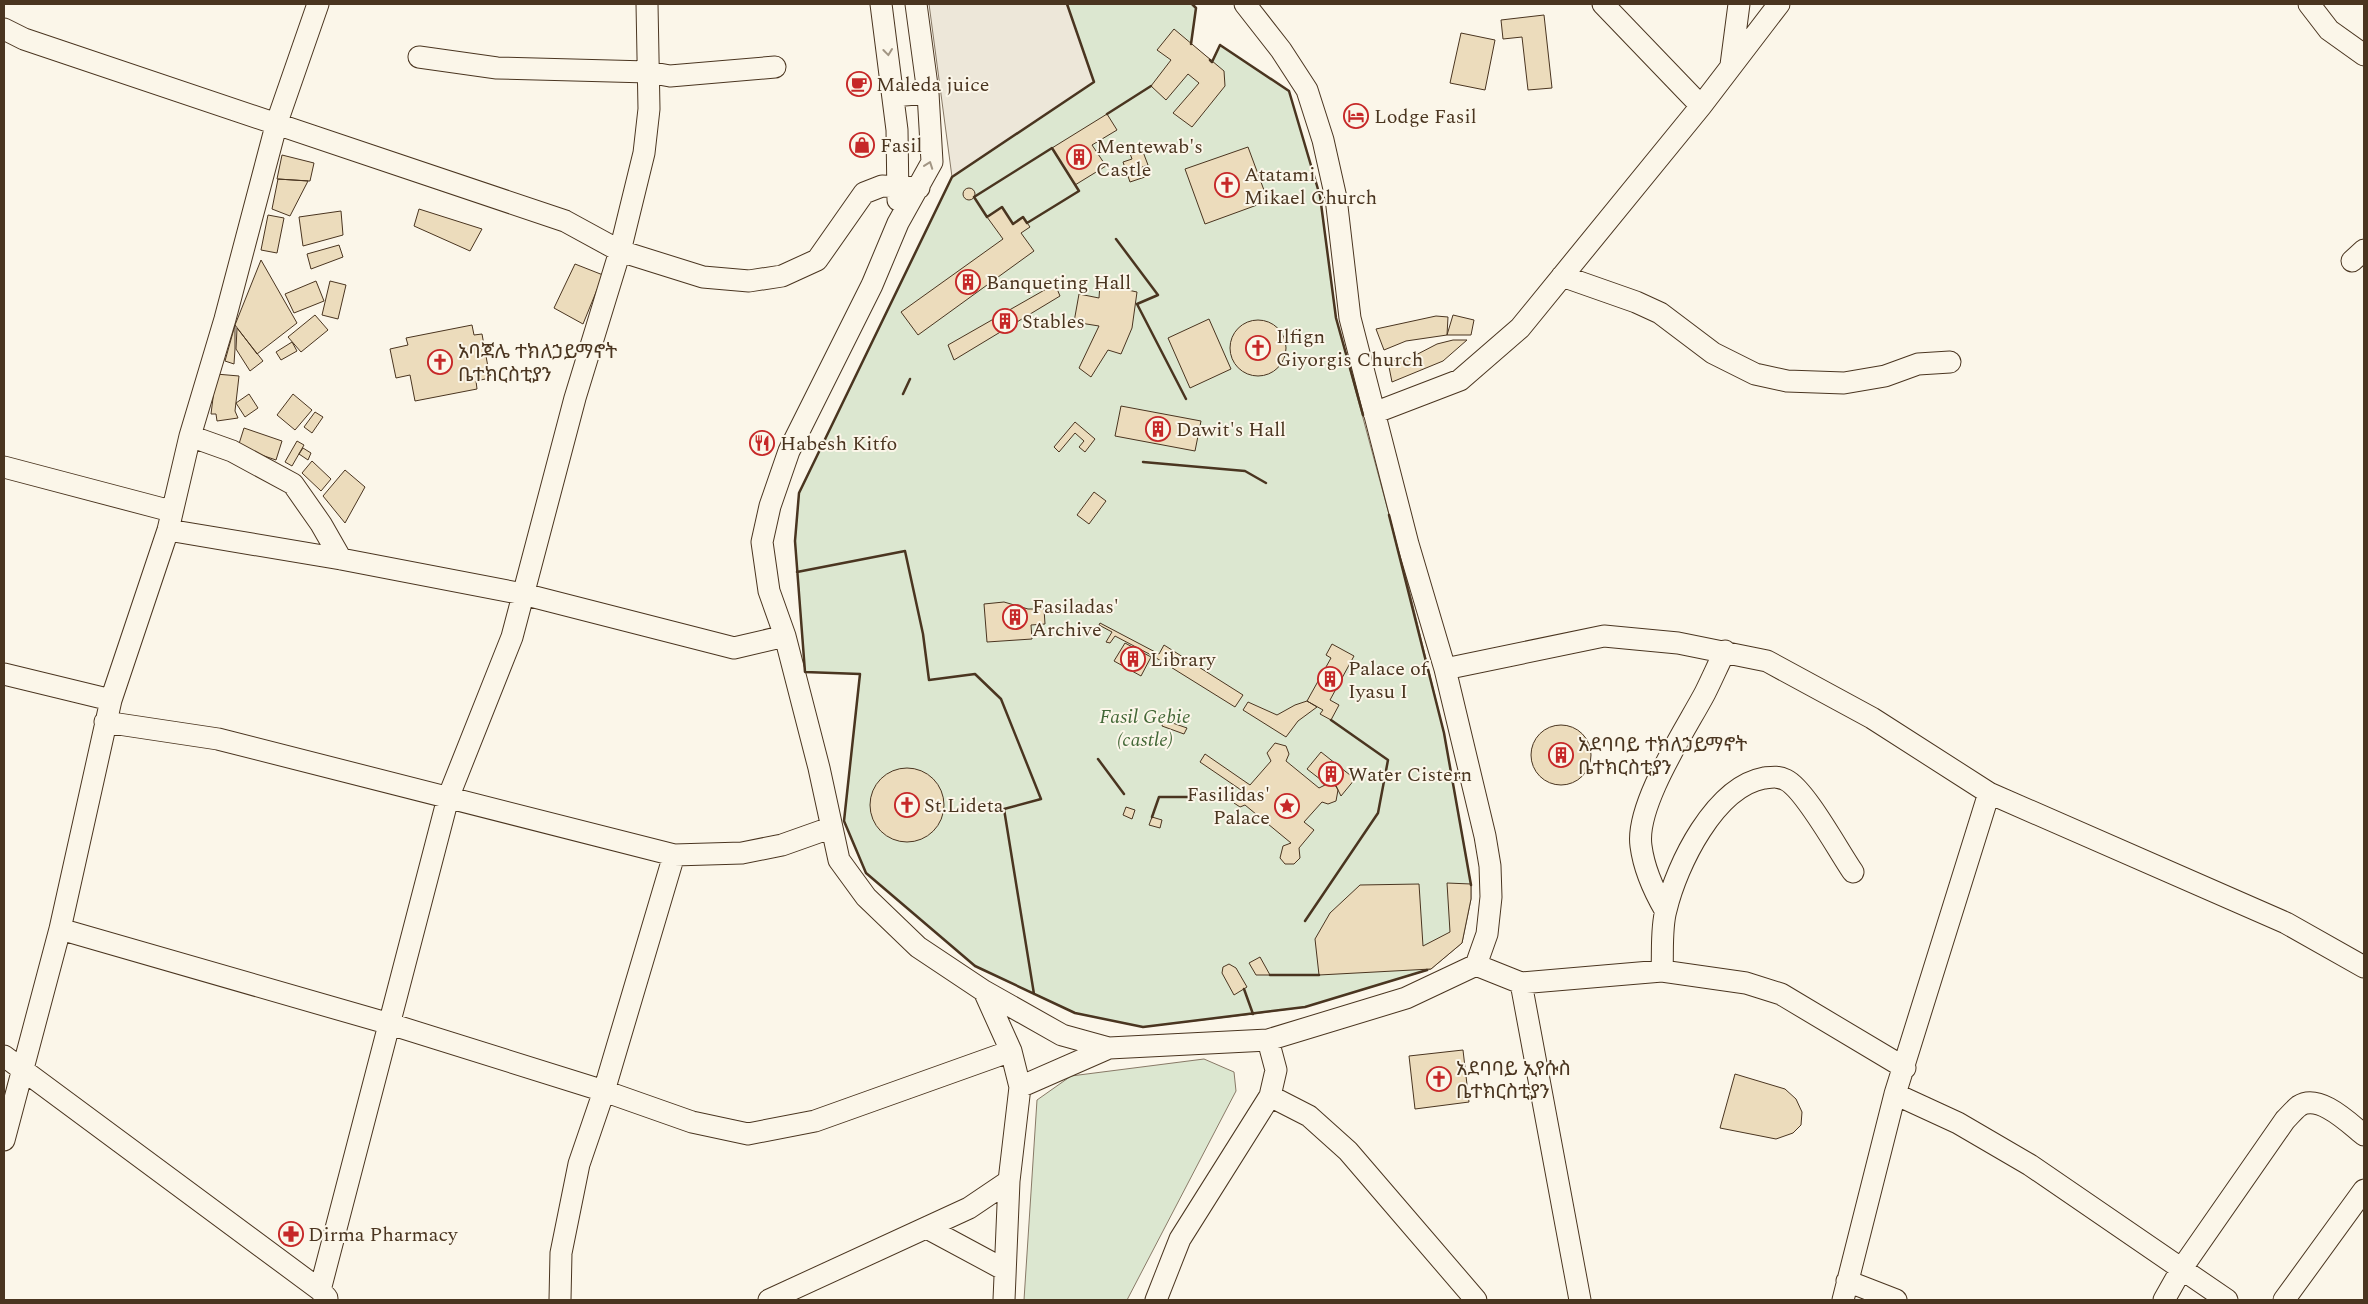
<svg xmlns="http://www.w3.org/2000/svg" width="2368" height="1304" font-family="Spectral,'Noto Sans Ethiopic',serif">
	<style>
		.green { fill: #dce7d0; stroke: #887966 }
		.parking { fill: #ede7d9; stroke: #887966 }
		.building { fill: #ecdcbc; stroke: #4a3520 }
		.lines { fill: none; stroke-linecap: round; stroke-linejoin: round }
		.minor-casing { stroke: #4a3520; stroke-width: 23 }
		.minor { stroke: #fbf6e9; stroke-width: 21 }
		.wall { stroke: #4a3520; stroke-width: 2.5 }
		.oneway { stroke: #a29684 }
		.labels { text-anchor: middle; stroke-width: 4; stroke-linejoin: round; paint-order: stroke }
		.poi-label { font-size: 20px; fill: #4a3520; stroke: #fbf6e9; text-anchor: start }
		.park-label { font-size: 20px; font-style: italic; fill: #436837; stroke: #fbf6e9 }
	</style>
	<rect width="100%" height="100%" fill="#fbf6e9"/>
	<path class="green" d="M1067,4H1192L1196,8L1191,44L1212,61L1220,45L1289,91L1320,196L1336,318L1407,581L1444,733L1471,884V899L1462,943L1431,969L1305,1007L1253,1014L1143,1027L1075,1013L975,966L866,873L844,821L860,674L805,672L795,541L799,493L952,177L1094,82Z
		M1204,1059L1234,1072L1236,1091L1127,1300H1024L1037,1100L1071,1076Z"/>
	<path class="parking" d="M929,4H1067L1094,82L952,177Z"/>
	<path class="building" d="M1544,15L1552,88L1528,90L1522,37L1503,39L1501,20Z
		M1174,29L1224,71L1225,86L1192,127L1173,113L1199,83L1188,74L1166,100L1151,86L1171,60L1157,50Z
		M1461,33L1495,40L1485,90L1450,83Z
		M1107,114L1117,130L1092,145L1106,166L1075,185L1052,148Z
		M1140,144L1148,165L1142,167L1145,177L1130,182L1123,162L1132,159L1128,148Z
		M1248,147L1268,201L1205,224L1185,169Z
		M282,155L314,163L310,181L277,179Z
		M278,179L308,181L290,216L272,209Z
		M963 194a6 6 0 1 1 12 0a6 6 0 1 1-12 0Z
		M1002,207L1013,224L1023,217L1030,227L1021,233L1034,251L918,335L901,312L1003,239L987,217Z
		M419,209L482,229L470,251L414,226Z
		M341,211L343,235L303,246L299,217Z
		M268,215L284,218L277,253L261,250Z
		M339,245L343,257L311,269L307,254Z
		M261,260L297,323L257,354L235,325Z
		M575,264L603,275L583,324L554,308Z
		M316,281L324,301L294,313L285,294Z
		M330,281L346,285L338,319L322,315Z
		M1055,284L1060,296L954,360L948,345Z
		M1100,284L1137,292L1132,328L1121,354L1108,350L1091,377L1079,368L1099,326L1074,322L1079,294L1099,298Z
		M315,315L328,330L301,352L288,337Z
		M1453,315L1474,320L1471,335H1447Z
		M1436,316L1448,317L1447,335L1406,341L1384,350L1376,329Z
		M1209,319L1231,369L1190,388L1168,338Z
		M1230 348a28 28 0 1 1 56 0a28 28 0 1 1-56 0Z
		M235,325V349L234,364L225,361Z
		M472,325L474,335L482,334L490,378L476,381L477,389L415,401L410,375L396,378L390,349L408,345L406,338Z
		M237,328L263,361L250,371L236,349Z
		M1453,340H1467L1443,361L1392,382L1388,362L1412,357L1437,344Z
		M292,342L297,351L281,360L276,352Z
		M216,374L239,376L235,411L238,418L217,421L216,414H211Z
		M249,394L258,408L245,417L236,403Z
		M293,394L312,410L295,430L277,415Z
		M1121,406L1201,421L1195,451L1115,436Z
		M315,412L323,417L312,433L304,427Z
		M1075,422L1095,439L1085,452L1079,447L1084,441L1075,433L1059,452L1054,447Z
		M244,428L282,441L276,460L238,447Z
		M297,441L304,445L292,466L285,462Z
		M303,448L311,453L308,460L299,454Z
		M312,461L331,479L321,491L302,473Z
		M345,470L365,487L345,523L323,496Z
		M1094,492L1106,501L1089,524L1077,515Z
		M1004,602L1028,609H1044L1045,624L1031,625L1032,639L987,642L984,604Z
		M1100,623L1159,654L1164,645L1243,695L1235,707L1153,656L1115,636L1110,643L1106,642L1112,632L1099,625Z
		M1125,643L1151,657L1141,676L1114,661Z
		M1332,644L1354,656L1330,700L1339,705L1331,720L1320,714L1323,710L1307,701L1331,658L1326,655Z
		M1307,701L1317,707L1298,721L1286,737L1243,710L1248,702L1277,715L1295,705Z
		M1164,720L1187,728L1184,734L1162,726Z
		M1531 755a30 30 0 1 1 60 0a30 30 0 1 1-60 0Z
		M1275,743L1286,746L1289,754L1286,761L1319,788L1329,783L1336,786L1338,790L1336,801L1328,804L1322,802L1304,822L1314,830L1299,848L1300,858L1294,864H1285L1280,858L1283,846L1291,843L1245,805L1240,807L1234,803L1236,795L1244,792L1200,762L1205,754L1250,785L1271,761L1267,753Z
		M1321,752L1355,779L1341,796L1336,786L1325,783L1307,769Z
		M870 805a37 37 0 1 1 74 0a37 37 0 1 1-74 0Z
		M1126,807L1135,810L1132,819L1123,815Z
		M1152,817L1162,820L1160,828L1149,825Z
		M1447,883L1471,884V899L1462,943L1431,969L1319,975L1315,939L1330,913L1360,885L1419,884L1423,946L1450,932Z
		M1260,957L1270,975H1256L1249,963Z
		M1229,964L1236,968L1247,987L1234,995L1222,973L1223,967Z
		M1463,1050L1469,1102L1415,1109L1409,1056Z
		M1735,1074L1785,1089L1796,1099L1802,1112L1801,1125L1793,1133L1776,1139L1720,1128Z"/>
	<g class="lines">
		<defs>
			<path id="minor" d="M881,4L897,130L898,200
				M916,4L928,93L932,162L898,223L872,285L789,451L770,506L762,542L769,591L785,636L819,768L839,860L866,897L918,947L984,991L1062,1035L1109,1048L1268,1040L1406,998L1476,965L1487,934L1491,897L1490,866L1485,836L1445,669L1408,544L1350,318L1336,198L1323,140L1307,90L1281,50L1245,4
				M1603,4L1701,106
				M2309,4L2329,30L2364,55
				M4,29L24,39L565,221L620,251L703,277L749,281L782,276L817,260L864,193L882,186L919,188
				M419,57L497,68L648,72L670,76L775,67
				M1731,65L1739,4
				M893,96L928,93
				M2352,261L2364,250
				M1562,276L1636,302L1660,313L1713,353L1755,374L1787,381L1844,383L1885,376L1918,364L1950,362
				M1374,413L1460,380L1520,328L1701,106L1779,4
				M190,436L232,451L293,484L321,524L341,559
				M4,467L171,511
				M168,530L341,559L523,594L734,648L785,636
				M1445,669L1604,636L1678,643L1767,661L1872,718L1989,793L2286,923L2364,967
				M4,674L111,700
				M105,722L218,739L674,855L742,853L782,845L830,828
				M1665,910C1654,891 1644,869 1641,846C1635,805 1686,729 1705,693C1712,679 1718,665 1725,651
				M60,929L390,1024L604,1091L692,1122L748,1134L815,1121L1011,1051
				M1476,965L1521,983L1662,971L1746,983L1781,994L1905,1068
				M1662,971C1663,951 1661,928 1666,910C1677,864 1715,787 1764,778C1773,777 1778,776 1786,780C1805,789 1839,852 1853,872
				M1521,983L1580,1300
				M984,991L1011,1051L1020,1087L1009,1181L1004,1300
				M4,1056L320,1290L327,1298
				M1020,1087L1109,1048
				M1895,1094L1958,1123L2030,1165L2227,1300
				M1270,1096L1309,1116L1348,1151L1476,1300
				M4,1140L60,929L111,700L168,530L190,436L225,319L277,122L318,4
				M927,1228L1005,1270
				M1847,1281L1896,1300
				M320,1290L448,798L512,637L575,398L620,251L644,153L649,109L647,4
				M560,1300L561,1253L579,1164L604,1091L674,855
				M769,1300L969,1208L1009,1181
				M1156,1300L1180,1239L1270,1096L1276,1070L1268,1040
				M1843,1300L1895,1094L1989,793
				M2164,1300L2182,1268L2285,1120C2289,1116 2294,1110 2299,1106C2319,1093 2349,1123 2364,1135
				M2284,1300L2364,1190"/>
		</defs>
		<use href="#minor" class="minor-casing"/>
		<use href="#minor" class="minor"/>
		<path class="wall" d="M1067,4L1094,82L952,177L799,493L795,541L805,672L860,674L844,821L866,873L975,966L1075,1013L1143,1027L1305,1007L1427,970
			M1191,44L1196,8L1192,4
			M1210,60L1212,62L1220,45L1289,91L1320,196L1336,318L1363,415
			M1107,114L1151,86
			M1052,148L1079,191L1027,223L1023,217L1013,224L1002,207L987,217L974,197Z
			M1116,239L1158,295L1137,304L1186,399
			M903,394L910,379
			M1143,462L1245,471L1266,483
			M1389,515L1444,733L1471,885
			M797,572L905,551L923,634L929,680L975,674L1001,699L1041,799L1004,809L1034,994
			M1098,759L1124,794
			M1152,817L1159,797H1193
			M1305,921L1378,813L1388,760L1331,720
			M1270,975H1319
			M1244,989L1253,1014"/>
	</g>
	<defs><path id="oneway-chevron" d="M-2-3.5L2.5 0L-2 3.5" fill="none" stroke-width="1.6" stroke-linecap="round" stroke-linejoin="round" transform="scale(1.25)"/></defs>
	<g class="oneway">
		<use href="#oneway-chevron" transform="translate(888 52) rotate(83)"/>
		<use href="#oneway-chevron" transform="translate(929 165) rotate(-70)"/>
	</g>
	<defs>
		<symbol id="cafe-ring" viewBox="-11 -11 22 22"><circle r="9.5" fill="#fbf6e9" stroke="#c62828" stroke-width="1.5"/><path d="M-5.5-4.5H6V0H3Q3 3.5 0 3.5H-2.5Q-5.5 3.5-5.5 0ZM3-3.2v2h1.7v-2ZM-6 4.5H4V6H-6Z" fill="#c62828"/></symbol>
		<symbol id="hotel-ring" viewBox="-11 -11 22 22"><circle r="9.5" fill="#fbf6e9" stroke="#c62828" stroke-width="1.5"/><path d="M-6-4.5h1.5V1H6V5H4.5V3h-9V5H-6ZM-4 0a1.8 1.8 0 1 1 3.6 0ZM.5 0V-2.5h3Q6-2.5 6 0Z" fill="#c62828"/></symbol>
		<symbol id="shop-ring" viewBox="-11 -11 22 22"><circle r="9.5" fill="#fbf6e9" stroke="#c62828" stroke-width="1.5"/><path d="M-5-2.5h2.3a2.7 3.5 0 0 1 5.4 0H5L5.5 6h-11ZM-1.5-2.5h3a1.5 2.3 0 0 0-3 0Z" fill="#c62828"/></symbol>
		<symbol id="building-ring" viewBox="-11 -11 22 22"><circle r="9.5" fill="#fbf6e9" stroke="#c62828" stroke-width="1.5"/><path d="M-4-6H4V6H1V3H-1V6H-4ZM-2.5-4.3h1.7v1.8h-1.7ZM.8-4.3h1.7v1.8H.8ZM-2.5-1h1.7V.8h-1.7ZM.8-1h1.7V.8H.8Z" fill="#c62828"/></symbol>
		<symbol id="church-ring" viewBox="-11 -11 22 22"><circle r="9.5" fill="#fbf6e9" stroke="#c62828" stroke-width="1.5"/><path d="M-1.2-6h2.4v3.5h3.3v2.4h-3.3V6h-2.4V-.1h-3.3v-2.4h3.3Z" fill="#c62828"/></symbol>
		<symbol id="restaurant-ring" viewBox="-11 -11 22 22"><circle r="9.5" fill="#fbf6e9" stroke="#c62828" stroke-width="1.5"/><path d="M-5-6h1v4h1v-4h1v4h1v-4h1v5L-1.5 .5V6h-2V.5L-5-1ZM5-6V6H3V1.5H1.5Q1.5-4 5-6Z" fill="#c62828"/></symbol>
		<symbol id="sight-ring" viewBox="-11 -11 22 22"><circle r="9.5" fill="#fbf6e9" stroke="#c62828" stroke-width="1.5"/><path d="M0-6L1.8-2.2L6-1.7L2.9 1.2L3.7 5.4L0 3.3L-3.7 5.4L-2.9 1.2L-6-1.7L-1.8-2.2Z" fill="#c62828"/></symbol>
		<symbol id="pharmacy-ring" viewBox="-11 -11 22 22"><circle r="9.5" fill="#fbf6e9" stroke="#c62828" stroke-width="1.5"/><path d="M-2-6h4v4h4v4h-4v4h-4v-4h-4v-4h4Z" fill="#c62828"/></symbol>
	</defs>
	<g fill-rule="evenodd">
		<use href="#cafe-ring" x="845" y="70" width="28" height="28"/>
		<use href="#hotel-ring" x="1342" y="102" width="28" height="28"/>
		<use href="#shop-ring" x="848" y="131" width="28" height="28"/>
		<use href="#building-ring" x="1065" y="143" width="28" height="28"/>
		<use href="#church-ring" x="1213" y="171" width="28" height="28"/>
		<use href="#building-ring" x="954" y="268" width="28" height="28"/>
		<use href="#building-ring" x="991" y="307" width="28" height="28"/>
		<use href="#church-ring" x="1244" y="334" width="28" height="28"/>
		<use href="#church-ring" x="426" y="348" width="28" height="28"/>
		<use href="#building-ring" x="1144" y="415" width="28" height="28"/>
		<use href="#restaurant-ring" x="748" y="429" width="28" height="28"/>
		<use href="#building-ring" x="1001" y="603" width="28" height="28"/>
		<use href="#building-ring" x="1119" y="645" width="28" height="28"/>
		<use href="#building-ring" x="1316" y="665" width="28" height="28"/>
		<use href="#building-ring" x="1547" y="741" width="28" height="28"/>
		<use href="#building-ring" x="1317" y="760" width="28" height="28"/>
		<use href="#church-ring" x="893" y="791" width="28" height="28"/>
		<use href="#sight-ring" x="1273" y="792" width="28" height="28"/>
		<use href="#church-ring" x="1425" y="1065" width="28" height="28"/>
		<use href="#pharmacy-ring" x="277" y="1220" width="28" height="28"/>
	</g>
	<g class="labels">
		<g class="poi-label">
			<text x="876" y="91">Maleda juice</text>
			<text x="1374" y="123">Lodge Fasil</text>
			<text x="880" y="152">Fasil</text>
			<text x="1096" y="153">Mentewab's<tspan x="1096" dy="23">Castle</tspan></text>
			<text x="1244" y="181">Atatami<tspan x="1244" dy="23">Mikael Church</tspan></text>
			<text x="986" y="289">Banqueting Hall</text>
			<text x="1022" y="328">Stables</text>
			<text x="1276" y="343">Ilfign<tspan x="1276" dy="23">Giyorgis Church</tspan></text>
			<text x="458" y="358">አባጃሌ ተክለኃይማኖት<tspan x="458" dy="23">ቤተክርስቲያን</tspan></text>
			<text x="1176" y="436">Dawit's Hall</text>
			<text x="780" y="450">Habesh Kitfo</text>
			<text x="1032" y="613">Fasiladas'<tspan x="1032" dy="23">Archive</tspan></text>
			<text x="1150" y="666">Library</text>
			<text x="1348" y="675">Palace of<tspan x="1348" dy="23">Iyasu I</tspan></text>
			<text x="1578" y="751">አደባባይ ተክለኃይማኖት<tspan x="1578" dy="23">ቤተክርስቲያን</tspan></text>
			<text x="1348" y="781">Water Cistern</text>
			<text x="1270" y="801" text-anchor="end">Fasilidas'<tspan x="1270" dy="23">Palace</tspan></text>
			<text x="924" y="812">St.Lideta</text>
			<text x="1456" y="1075">አደባባይ ኢየሱስ<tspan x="1456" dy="23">ቤተክርስቲያን</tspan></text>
			<text x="308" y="1241">Dirma Pharmacy</text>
		</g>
		<g class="park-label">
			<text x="1145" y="723">Fasil Gebie<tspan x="1145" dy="23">(castle)</tspan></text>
		</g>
	</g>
	<rect width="2368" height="1304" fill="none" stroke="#4a3520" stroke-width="10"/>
</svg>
